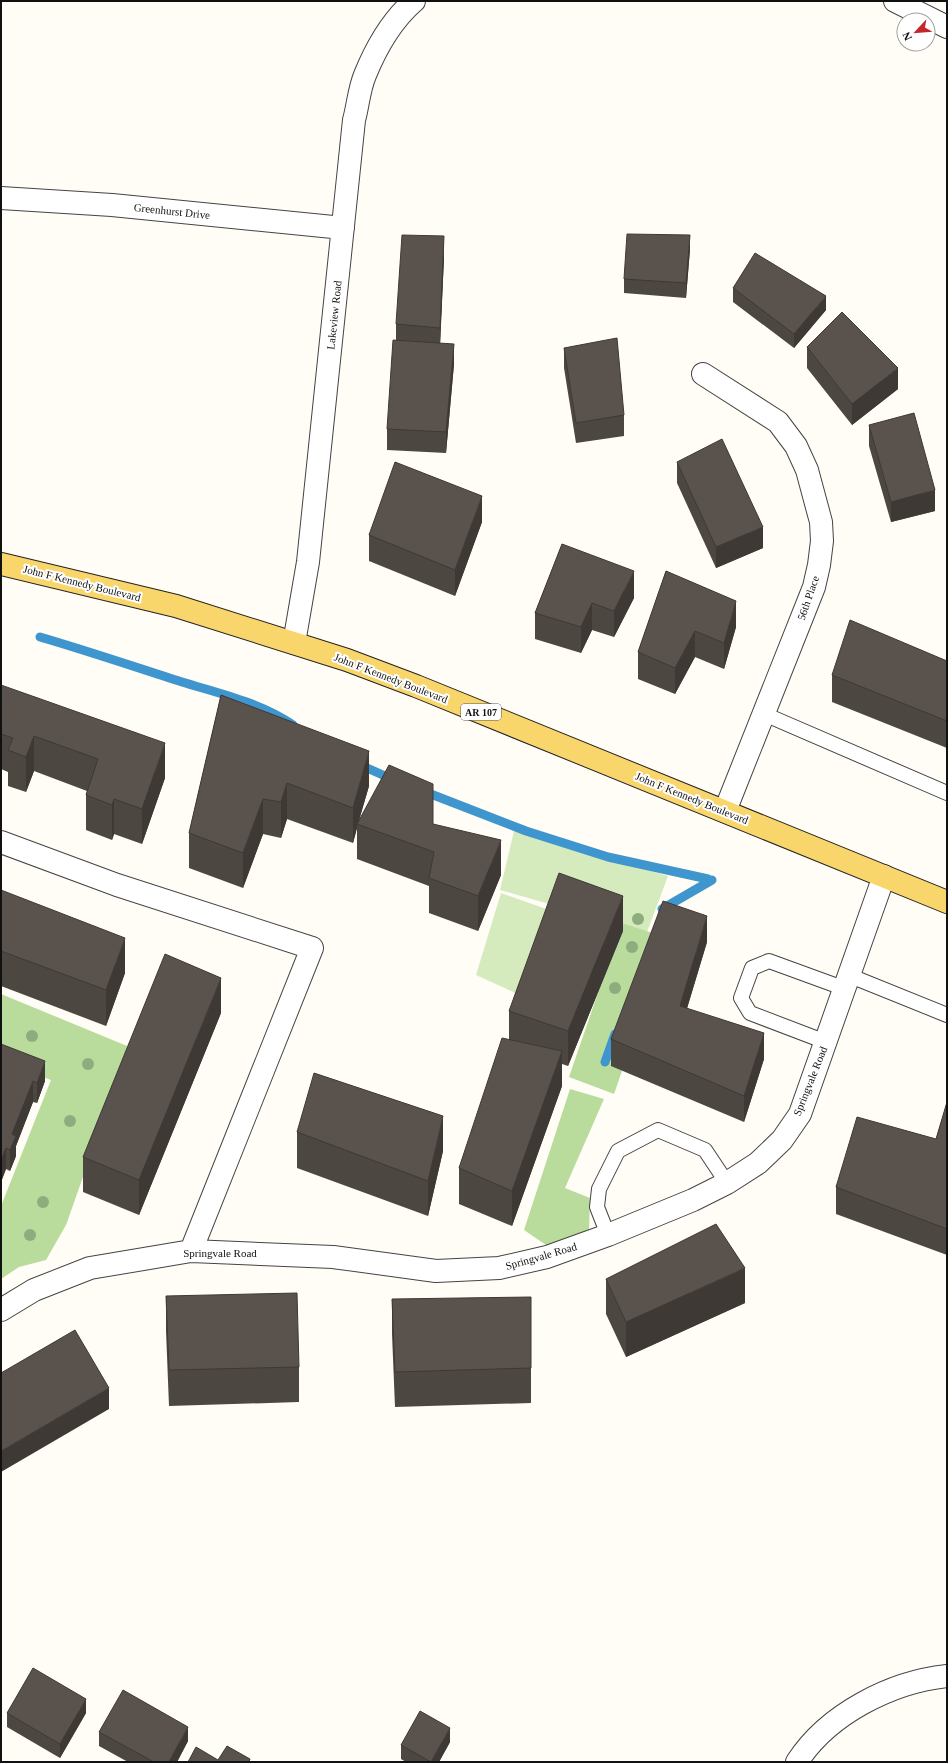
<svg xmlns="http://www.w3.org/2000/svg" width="948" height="1763" font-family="'Times New Roman',serif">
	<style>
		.green { fill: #d5ebbd }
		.forest { fill: #b9dc9c }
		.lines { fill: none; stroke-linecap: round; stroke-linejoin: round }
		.stream { stroke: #3f96cf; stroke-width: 9 }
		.service-casing { stroke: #444; stroke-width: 16 }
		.minor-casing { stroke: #444; stroke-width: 24 }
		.primary-casing { stroke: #222; stroke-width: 24 }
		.service { stroke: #fff; stroke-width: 14 }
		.minor { stroke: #fff; stroke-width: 22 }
		.primary { stroke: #f9d66b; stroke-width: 22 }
		.tree { fill: #8dad7f }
		.wall { fill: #4d4742 }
		.shaded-wall { fill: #3f3936 }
		.building { fill: #5a524d; stroke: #3f3936 }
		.labels { text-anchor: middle; stroke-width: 4; stroke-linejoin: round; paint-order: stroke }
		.shield { fill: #fff; stroke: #585858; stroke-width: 1 }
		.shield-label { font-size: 10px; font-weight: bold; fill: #111 }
		.street-label { font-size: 11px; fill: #111; stroke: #fff }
	</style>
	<rect width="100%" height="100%" fill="#fffdf5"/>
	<path class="green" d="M514,831L668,876L647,932L500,890Z
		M501,893L552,911L524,997L476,975Z"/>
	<path class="forest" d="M622,923L668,938L614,1094L569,1077Z
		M1,994L132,1048L89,1160L66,1225L46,1260L19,1267L1,1279V1206L51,1080L1,1061Z
		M570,1089L604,1099L565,1188L590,1198L589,1231L546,1245L524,1230Z"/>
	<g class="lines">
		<path class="stream" d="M40,637C88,651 135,667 182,682C218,693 262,703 293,725
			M358,764L394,780
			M423,791L526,831L608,857L708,879
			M662,909L712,880
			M605,1062L615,1034"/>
		<defs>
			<path id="service" d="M764,714L947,793
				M848,975L947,1015
				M826,1042L750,1013L741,998L752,968L769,961L843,988
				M608,1235L597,1207L599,1189L618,1151L658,1130L705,1150L727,1183"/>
			<path id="minor" d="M895,1L947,27
				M1,198L112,205L343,228
				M703,374L778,422L796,446L807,470L821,522L822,541L819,565L814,587L725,811
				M294,643L308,562L354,120C358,106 359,89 365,75C376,48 392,20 414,1
				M1,842L117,885L312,948L191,1251
				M1,1310L34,1290L90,1268L191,1251L333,1257L436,1271L499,1268L547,1257L608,1235L693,1200L727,1183L758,1163L782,1140L800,1114L884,876
				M797,1762C828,1714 891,1682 947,1676"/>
			<path id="primary" d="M1,564L176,606L347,660L416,686L947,902"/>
		</defs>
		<use href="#service" class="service-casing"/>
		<use href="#minor" class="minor-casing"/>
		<use href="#primary" class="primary-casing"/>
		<use href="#service" class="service"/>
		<use href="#minor" class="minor"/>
		<use href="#primary" class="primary"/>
	</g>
	<g class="tree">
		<circle cx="638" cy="919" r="6"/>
		<circle cx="632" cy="947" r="6"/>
		<circle cx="615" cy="988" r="6"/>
		<circle cx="32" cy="1036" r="6"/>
		<circle cx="88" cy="1064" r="6"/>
		<circle cx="70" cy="1121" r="6"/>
		<circle cx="43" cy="1202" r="6"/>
		<circle cx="30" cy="1235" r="6"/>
	</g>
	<path class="wall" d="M690,249L686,298L624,293V279Z
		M444,257L440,343L454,364L446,453L387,450V429L396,340V324Z
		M733,288L826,310L794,348L733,302Z
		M807,347L898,389L852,425L807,368Z
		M564,348L624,415V436L576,443L564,368Z
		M869,425L935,511L891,522L869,446Z
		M677,462L763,548L716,568L677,483Z
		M482,522L455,596L369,561V535Z
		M562,544L634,598L614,637L592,630L581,653L535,639V613Z
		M666,571L736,627L724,669L695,657L675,694L638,679V652Z
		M947,661V748L832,702V675Z
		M1,685L165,778L142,844L114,834L112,840L86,830V795L87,791L34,771L26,792L8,786V772L1,769Z
		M221,695L369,786L359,820L433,824L501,875L478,931L429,913V886L357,859V828L353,843L287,819L281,838L263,834L243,888L189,868V833Z
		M1,890L125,973L106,1026L1,986Z
		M623,931L568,1066L562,1064V1086L512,1226L459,1204V1168L509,1039V1011Z
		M707,942L687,1008L764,1059L744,1122L611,1066V1039Z
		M221,1013L139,1215L83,1192V1157Z
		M1,1044L45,1081L37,1103L33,1102L16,1146V1156L10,1171L6,1169L1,1182Z
		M947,1102V1255L836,1214V1187L936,1139Z
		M297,1132L443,1151L428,1216L297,1168Z
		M606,1279L745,1303L626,1357L606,1314Z
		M166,1296L299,1367V1402L169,1406L166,1331Z
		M392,1299L531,1368V1403L395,1407L392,1334Z
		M7,1713H86L60,1758L7,1727Z
		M99,1732L188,1741L177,1762H128L99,1746Z
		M450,1742L439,1762H406L401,1759V1745Z"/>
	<path class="shaded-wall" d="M690,235V249L686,298V283Z
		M444,236V257L440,348V328Z
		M826,296V310L794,348V334Z
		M454,344V364L446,453V432Z
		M898,368V389L852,425V404Z
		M935,490V511L891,522V502Z
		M482,496V522L455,596V570Z
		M763,527V548L716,568V547Z
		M634,571V598L614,637V611Z
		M736,601V627L724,669V643Z
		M592,603V630L581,653V627Z
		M695,631V657L675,694V668Z
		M34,736V771L26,792V757Z
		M165,743V778L142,844V809Z
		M369,751V786L358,824H357V828L353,843V808Z
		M287,783V819L281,838V802Z
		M114,799V834L112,840V805Z
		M263,799V834L243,888V853Z
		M501,840V875L478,931V896Z
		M623,896V931L568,1066V1031Z
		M707,916V942L680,1032V1006Z
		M125,938V973L106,1026V990Z
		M221,978V1013L139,1215V1180Z
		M764,1033V1059L744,1122V1096Z
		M562,1051V1086L512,1226V1191Z
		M45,1061V1081L37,1103V1083Z
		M33,1081V1102L16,1146V1156L10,1171V1150L12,1134Z
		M443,1116V1151L428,1216V1181Z
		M6,1148V1169L1,1182V1161Z
		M745,1268V1303L626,1357V1322Z
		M109,1388V1409L1,1472V1451Z
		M86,1699V1713L60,1758V1744Z
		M188,1727V1741L177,1762H169Z
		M450,1728V1742L439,1762H431Z"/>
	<path class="building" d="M627,234L690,235L686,283L624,279Z
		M402,235L444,236L440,328L396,324Z
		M755,253L826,296L794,334L733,288Z
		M842,312L898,368L852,404L807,347Z
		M617,338L624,415L576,423L564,348Z
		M393,340L454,344L446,432L387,429Z
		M914,413L935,490L891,502L869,425Z
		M722,439L763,527L716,547L677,462Z
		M395,462L482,496L455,570L369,535Z
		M562,544L634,571L614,611L592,603L581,627L535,613Z
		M666,571L736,601L724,643L695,631L675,668L638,652Z
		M850,620L947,661V721L832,675Z
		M1,685L165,743L142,809L114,799L112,805L86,795L98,759L34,736L26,757L8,750L13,738L1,734Z
		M221,695L369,751L353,808L287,783L281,802L263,799L243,853L189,833Z
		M389,765L433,784V824L501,840L478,896L429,878L434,852L357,824Z
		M559,873L623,896L568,1031L509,1011Z
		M1,890L125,938L106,990L1,951Z
		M663,901L707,916L680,1006L764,1033L744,1096L611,1039Z
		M165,954L221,978L139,1180L83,1157Z
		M502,1038L562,1051L512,1191L459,1168Z
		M1,1044L45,1061L37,1083L33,1081L12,1134L16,1136L10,1150L6,1148L1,1161Z
		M314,1073L443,1116L428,1181L297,1132Z
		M947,1102V1229L836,1187L857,1117L936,1139Z
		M716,1224L745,1268L626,1322L606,1279Z
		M297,1293L299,1367L169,1370L166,1296Z
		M531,1297V1368L395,1372L392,1299Z
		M75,1330L109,1388L1,1451V1373Z
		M33,1668L86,1699L60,1744L7,1713Z
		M123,1690L188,1727L169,1762H154L99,1732Z
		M420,1711L450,1728L431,1762L401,1745Z
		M227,1746L250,1759L249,1762H188L196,1747L218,1760Z"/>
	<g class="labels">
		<rect class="shield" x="461" y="704" width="40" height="16" rx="3"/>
		<g class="shield-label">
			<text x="481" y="716">AR 107</text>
		</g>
		<g class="street-label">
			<text transform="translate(172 211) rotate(6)" y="4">Greenhurst Drive</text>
			<text transform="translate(334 315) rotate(-84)" y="4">Lakeview Road</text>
			<text transform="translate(82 583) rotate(14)" y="4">John F Kennedy Boulevard</text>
			<text transform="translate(808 598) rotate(-71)" y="4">56th Place</text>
			<text transform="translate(391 678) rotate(21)" y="4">John F Kennedy Boulevard</text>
			<text transform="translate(692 798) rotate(22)" y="4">John F Kennedy Boulevard</text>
			<text transform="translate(810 1081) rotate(-68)" y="4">Springvale Road</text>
			<text x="220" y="1257">Springvale Road</text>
			<text transform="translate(541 1256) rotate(-16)" y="4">Springvale Road</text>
		</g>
	</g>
	<rect width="948" height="1763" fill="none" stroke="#111111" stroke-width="4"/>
	<g transform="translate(916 32) rotate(244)"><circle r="19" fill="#ffffff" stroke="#a0a0a0"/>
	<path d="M0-3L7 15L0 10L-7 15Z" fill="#c4262e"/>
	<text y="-6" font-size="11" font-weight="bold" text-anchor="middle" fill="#111111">N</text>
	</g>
</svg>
